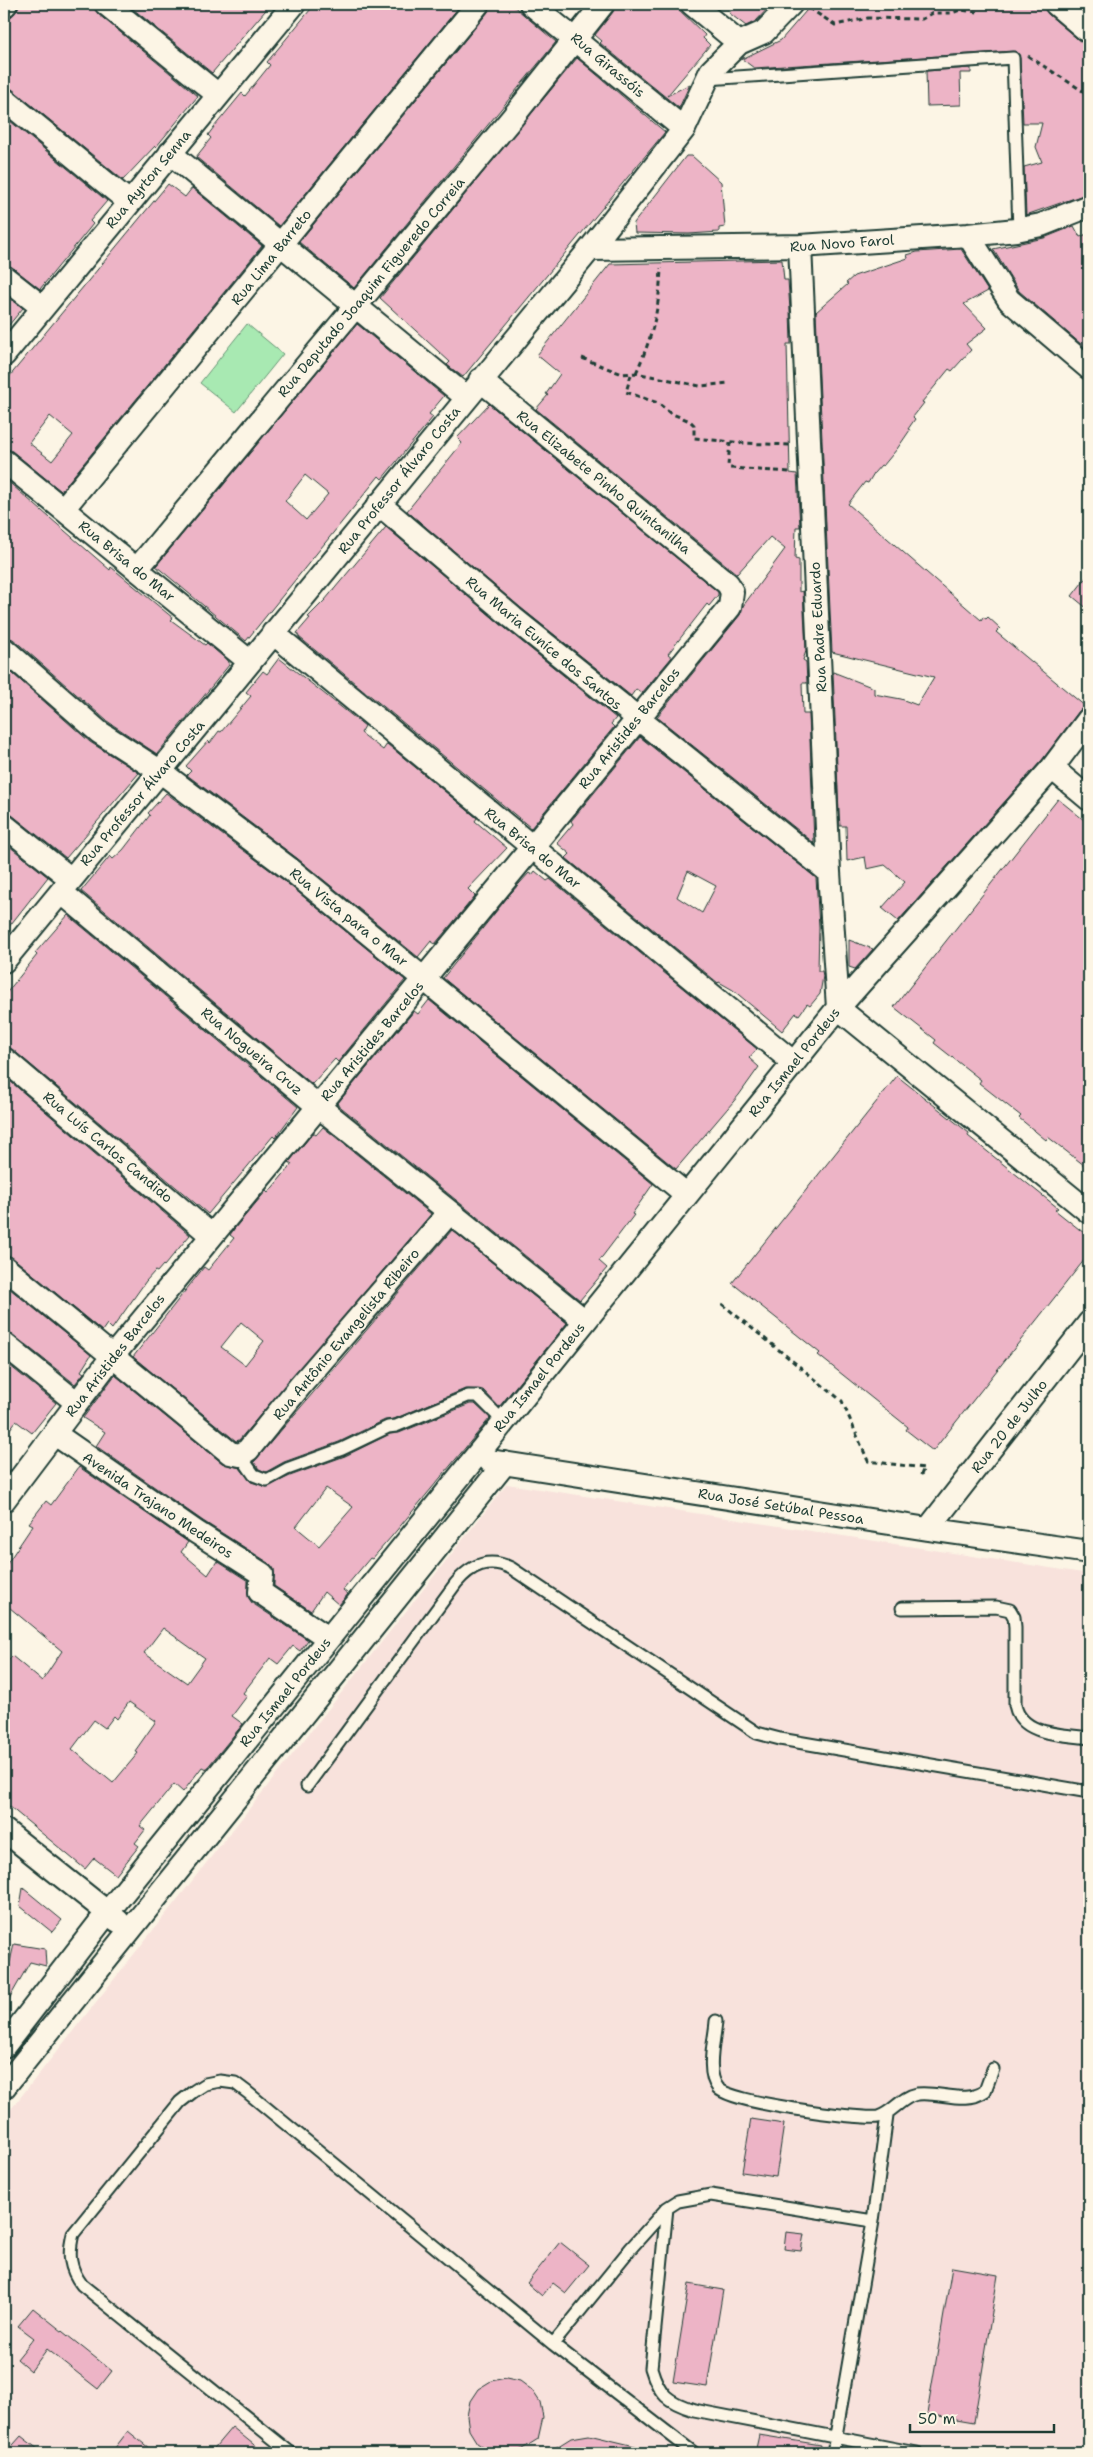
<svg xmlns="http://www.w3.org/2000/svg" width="1093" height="2457" font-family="'Shantell Sans',sans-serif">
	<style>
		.built { fill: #f8e2dc }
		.green { fill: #a8e9b2; stroke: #649373 }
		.building { fill: #edb4c6; stroke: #1f3d34; fill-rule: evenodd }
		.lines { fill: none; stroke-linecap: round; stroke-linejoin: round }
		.lane-casing { stroke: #1f3d34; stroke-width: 15 }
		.street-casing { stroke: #1f3d34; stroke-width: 26 }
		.path { stroke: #1f3d34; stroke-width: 3; stroke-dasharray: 5 4; stroke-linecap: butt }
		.lane { stroke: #fcf5e5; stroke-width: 11 }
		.street { stroke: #fcf5e5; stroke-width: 22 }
		.labels { text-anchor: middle; stroke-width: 4; stroke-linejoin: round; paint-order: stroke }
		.street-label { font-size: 14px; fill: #1f3d34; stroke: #fcf5e5 }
	</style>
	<rect width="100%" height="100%" fill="#fcf5e5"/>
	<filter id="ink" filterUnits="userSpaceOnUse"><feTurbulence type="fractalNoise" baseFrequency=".02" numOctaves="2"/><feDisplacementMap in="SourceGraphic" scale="10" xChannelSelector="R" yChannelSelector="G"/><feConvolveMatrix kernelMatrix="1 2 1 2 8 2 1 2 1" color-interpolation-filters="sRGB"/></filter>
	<g filter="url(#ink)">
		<path class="built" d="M507,1484L1089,1574V2453H4V2118Z"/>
		<path class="green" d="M247,324L283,354L236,412L200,383Z"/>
		<path class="building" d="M20,4H93L98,14L198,96L156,147L155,146L123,180L12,89L4,86V23L15,13Z
			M127,4H271L212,73Z
			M315,4H455L459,7L279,226L196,157L211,138L208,135L214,127L242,93L245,96L270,65L267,62Z
			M491,4H511L556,42L354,288L299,242L488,12Z
			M616,4H673L705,35L703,38L710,45L667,96L690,84L679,108L600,43L602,41L595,35L613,12Z
			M737,4H772L756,21L746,26L729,13Z
			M812,4H1043L1048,14L1081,42L1089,45V193L1026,215L1024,167L1042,162L1036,147L1042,123H1023L1020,58L1016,51L754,68L742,59L781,40Z
			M1076,4H1089V15Z
			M577,58L665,132L463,377L447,365L450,362L380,298Z
			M971,68V73H960L961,105L927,106L926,71Z
			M4,116L107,201L90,221L93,224L40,289L12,267L4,264Z
			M686,156H692L721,182L725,227L719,228V232L689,234L635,233L634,223Z
			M168,184L185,197L192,188L262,246L61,491L12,451L4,448V383ZM50,416L73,435L52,461L29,443Z
			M1074,226L1080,237L1089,233V351L1019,291L993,249L1044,238Z
			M961,249L988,291L964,304L987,328L966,344L971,350L952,371L949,369L922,402L924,403L913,417L915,419L908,429L910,430L897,449L883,466L881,465L874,473L868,483L865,482L848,504L981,620L983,617L986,619L988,617L1000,628L996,632L1086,707L1079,711L1042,760L898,921L882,908L905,882L885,865L867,869L865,857L847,861L846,826H840L839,813L833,672L874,688V694L901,699L917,705L934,677L832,652L816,312L848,284L846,283L854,276L908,258L907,255L917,252Z
			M782,260L784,280H788L790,310L791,344H787L790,473L797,474L800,527H796L795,559L799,560V592L803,591L806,651L803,660L806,662L807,683H802L803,714H809L814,843L657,717L740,615L743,606L785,549L770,537L737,574L536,409L548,395L546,394L560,374L537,355L610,264Z
			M4,294L23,308L4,331Z
			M357,324L444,396L429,414L433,417L382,479L379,476L246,641L156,566ZM305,475L328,494L306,520L285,501Z
			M489,404L718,592V595L709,606L707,604L668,654L672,657L642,693L636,689L631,696L521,608L407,511L462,443L457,438Z
			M4,478L110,570L111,567L173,618L171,620L205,645L207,643L229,662V665L157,754L107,721L13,639L4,636Z
			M386,527L505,628L616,718L611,724L614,727L531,828L299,637L297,633L310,618L308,617L325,600Z
			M1089,574V610L1072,596Z
			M279,658L365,726L361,733L383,750L387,744L477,818L475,821L507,848L468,889L475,896L435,944L431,941L418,957L298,859L187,775L191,771L186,766L208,741L210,743L219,731L221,732L251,696L246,692L263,671L267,674Z
			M4,666L90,742L139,773L66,858L12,815L4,812Z
			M640,737L816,878L819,927L818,971H822L823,976L820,994L810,1006L807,1004L799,1015L796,1013L782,1031L733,990L719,982L718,983L566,858L570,854L557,843L573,824L571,821ZM688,871L716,886L702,913L677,897Z
			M166,793L282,879L405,980L338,1062L335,1059L312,1084L81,891L110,856L113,859L123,850L150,815L148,813Z
			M1058,799L1089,824V1169L1048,1137L1046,1140L1019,1118L1021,1116L979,1083L981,1080L934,1043L936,1040L894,1007Z
			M4,842L48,877L4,933Z
			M535,871L547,881L550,879L757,1049L749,1058L759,1067L739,1095L676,1169L443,978L510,894L529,873L532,875Z
			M68,915L298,1107L275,1138L273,1136L208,1214L12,1049L4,1046V996L37,955L35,953Z
			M849,940L873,949L855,969L849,967Z
			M429,1000L653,1184L632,1214L634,1215L599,1261L607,1268L580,1300L337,1104L414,1011L418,1014Z
			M4,1076L190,1235L164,1266L163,1265L157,1272L155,1271L146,1281L112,1329L107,1324L102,1331L12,1257L4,1254Z
			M897,1076L969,1133L968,1136L1058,1208L1055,1210L1089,1237V1254L933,1451L906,1430L908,1427L818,1355L820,1353L732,1283Z
			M323,1127L431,1214L239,1440L236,1441L133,1357L204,1267L208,1270L234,1238L230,1235L234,1229L266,1191L268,1193L292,1164L289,1162L313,1133L316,1135ZM241,1322L264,1341L245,1365L221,1347Z
			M452,1230L567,1323L499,1407L483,1390L465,1389L394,1419L385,1420L339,1442L284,1462L266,1472L259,1469L254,1462Z
			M4,1284L91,1355L81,1371L84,1373L75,1384L12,1334L4,1331Z
			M4,1361L56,1403L32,1433L16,1421L4,1437Z
			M115,1375L222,1463L240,1468L251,1482L267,1487L290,1476L345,1456L390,1434L399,1433L470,1404H475L490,1418L392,1536L372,1559L370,1558L343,1590L348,1594L339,1605L324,1592L311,1611L274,1586V1569L269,1563L203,1521L96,1446L105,1432L83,1418ZM326,1488L353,1507L319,1546L296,1527Z
			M79,1467L188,1542L181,1552L208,1575L217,1561L248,1581V1597L252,1603L308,1640L300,1651L293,1646L278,1664L270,1658L243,1693L247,1696L232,1716L243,1724L206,1769L202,1767L183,1792L174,1784L140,1826L145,1830L135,1843L139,1846L116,1875L94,1858L85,1869L4,1802V1666L12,1656L42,1681L62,1651L4,1603V1568L33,1525L29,1523L46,1501L51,1505ZM163,1628L205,1658L187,1683L144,1653ZM129,1702L156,1721L135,1751L138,1753L113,1783L72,1749L94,1720L105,1728L114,1716L117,1719Z
			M23,1888L62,1920L52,1932L20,1906Z
			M14,1944L45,1949L46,1966L30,1962L5,2006L7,1983L4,1981V1958L10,1962Z
			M751,2119L784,2124L776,2177L742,2172Z
			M786,2232L804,2234L801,2251L784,2249Z
			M560,2242L589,2265L566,2293L553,2283L542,2296L527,2283Z
			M952,2267L998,2275L974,2422L927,2414Z
			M689,2284L723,2290L707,2387L673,2382Z
			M33,2308L112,2371L98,2389L47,2349L31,2371L17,2359L34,2338L18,2326Z
			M506,2378L520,2381L532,2390L540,2402L543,2417L538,2439L519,2451L500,2453L489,2451L477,2443L469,2430L467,2416L470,2401L478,2389L491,2381Z
			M232,2427L264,2453H210Z
			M128,2431L155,2453H111Z
			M589,2435L639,2447V2453H547L571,2438Z
			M759,2435L821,2445L820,2453H755Z
			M21,2436L43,2453H6Z"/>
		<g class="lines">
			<defs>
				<path id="lane" d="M707,79L1013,58L1019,230
					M240,1455L254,1475L267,1480L287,1469L342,1449L388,1427L396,1426L468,1396H478L503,1421
					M902,1608L996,1607L1010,1610L1014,1617L1015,1627V1705C1021,1736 1063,1734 1089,1738
					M307,1786L456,1583C471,1565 488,1557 511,1568L757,1733L780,1739L1089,1792
					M716,2021C715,2039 705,2072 718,2088C731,2103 855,2119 878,2117C893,2113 901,2097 917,2094C940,2091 965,2105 985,2091L993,2069
					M667,2208L651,2368C659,2395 668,2402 694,2410L917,2453
					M553,2344L631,2248L667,2208L678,2201L711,2195L873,2221
					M291,2453L82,2285C69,2268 68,2254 73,2234L180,2102L194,2091L205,2084L220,2081L235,2083L247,2092L553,2344L694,2453
					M833,2453L873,2221L887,2115"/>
				<path id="street" d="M106,4L217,94
					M531,4L684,129
					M692,4L739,43
					M1056,4L1089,32
					M4,6L6,4
					M4,99L129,202
					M170,153L466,397
					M968,235L1009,300L1089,368
					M800,246L829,872L838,1008L1089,1212
					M590,249L800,246L968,235L1016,230L1041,225L1089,206
					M4,277L42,307
					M4,355L294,4
					M4,461L249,661
					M379,504L513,618L829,872
					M63,509L478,4
					M137,569L512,118L603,4
					M273,633L794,1063
					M4,649L99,732L161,772L290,869L687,1195
					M1052,768L1089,799
					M4,825L71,879
					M61,892L318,1106L585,1321
					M4,961L590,249L684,129L711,71L739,43L764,32L791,4
					M4,1059L211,1235
					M4,1267L230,1453L240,1455L248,1450L300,1386L450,1212
					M4,1344L76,1402
					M55,1434L196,1532L262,1574L260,1592L328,1638
					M490,1461L928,1529L1089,1552
					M4,1500L112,1357L730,607L732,592L728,584L480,380
					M928,1529L1089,1323
					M4,1830L118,1921
					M4,2046L107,1913L838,1008L1052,768L1089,719
					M4,2087L505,1463"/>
			</defs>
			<use href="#lane" class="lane-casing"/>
			<use href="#street" class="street-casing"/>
			<path class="path" d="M809,8L835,25L868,18L922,19L933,13H952L960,10L978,12
				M1028,56L1089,95
				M582,358L622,374L636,373L700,386L730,383
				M636,373C653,335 659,310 661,268
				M631,375L626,392L658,403L670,413L690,421L694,425V438L742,443L790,445
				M730,442L728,466L730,468L790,472
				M722,1304L842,1401L868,1461L924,1468L920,1477"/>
			<use href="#lane" class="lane"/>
			<use href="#street" class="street"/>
		</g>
	</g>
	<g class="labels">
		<g class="street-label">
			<text transform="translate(608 65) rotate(40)" y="5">Rua Girassóis</text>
			<text transform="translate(148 179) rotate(-50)" y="5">Rua Ayrton Senna</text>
			<text transform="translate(842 243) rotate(-4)" y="5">Rua Novo Farol</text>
			<text transform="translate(271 257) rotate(-51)" y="5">Rua Lima Barreto</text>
			<text transform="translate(371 287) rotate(-50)" y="5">Rua Deputado Joaquim Figueredo Correia</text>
			<text transform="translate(399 480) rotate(-51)" y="5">Rua Professor Álvaro Costa</text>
			<text transform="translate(604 482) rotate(39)" y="5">Rua Elizabete Pinho Quintanilha</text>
			<text transform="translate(127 561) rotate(39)" y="5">Rua Brisa do Mar</text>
			<text transform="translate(818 627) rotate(-93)" y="5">Rua Padre Eduardo</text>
			<text transform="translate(544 643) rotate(40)" y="5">Rua Maria Euníce dos Santos</text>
			<text transform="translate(629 728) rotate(-51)" y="5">Rua Aristides Barcelos</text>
			<text transform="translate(142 793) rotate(-50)" y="5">Rua Professor Álvaro Costa</text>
			<text transform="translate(533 848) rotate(39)" y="5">Rua Brisa do Mar</text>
			<text transform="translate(349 917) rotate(39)" y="5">Rua Vista para o Mar</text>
			<text transform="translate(372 1041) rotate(-50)" y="5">Rua Aristides Barcelos</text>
			<text transform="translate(252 1051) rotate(40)" y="5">Rua Nogueira Cruz</text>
			<text transform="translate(794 1062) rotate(-51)" y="5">Rua Ismael Pordeus</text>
			<text transform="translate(108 1147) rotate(40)" y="5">Rua Luís Carlos Candido</text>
			<text transform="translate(346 1334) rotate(-50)" y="5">Rua Antônio Evangelista Ribeiro</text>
			<text transform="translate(115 1355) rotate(-52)" y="5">Rua Aristides Barcelos</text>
			<text transform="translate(539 1377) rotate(-51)" y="5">Rua Ismael Pordeus</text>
			<text transform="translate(1009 1426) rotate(-52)" y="5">Rua 20 de Julho</text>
			<text transform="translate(158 1505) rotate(34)" y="5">Avenida Trajano Medeiros</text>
			<text transform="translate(781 1506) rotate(9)" y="5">Rua José Setúbal Pessoa</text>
			<text transform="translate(285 1692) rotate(-51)" y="5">Rua Ismael Pordeus</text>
		</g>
	</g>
	<rect width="1093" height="2457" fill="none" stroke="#fcf5e5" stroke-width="20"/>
	<rect x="10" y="10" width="1073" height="2437" fill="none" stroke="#1f3d34" stroke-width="2" filter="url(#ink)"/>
	<path d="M910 2424v8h144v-8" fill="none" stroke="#1f3d34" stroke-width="2.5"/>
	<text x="918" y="2424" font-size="15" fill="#1f3d34" stroke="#fcf5e5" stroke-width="4" paint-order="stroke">50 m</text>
</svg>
